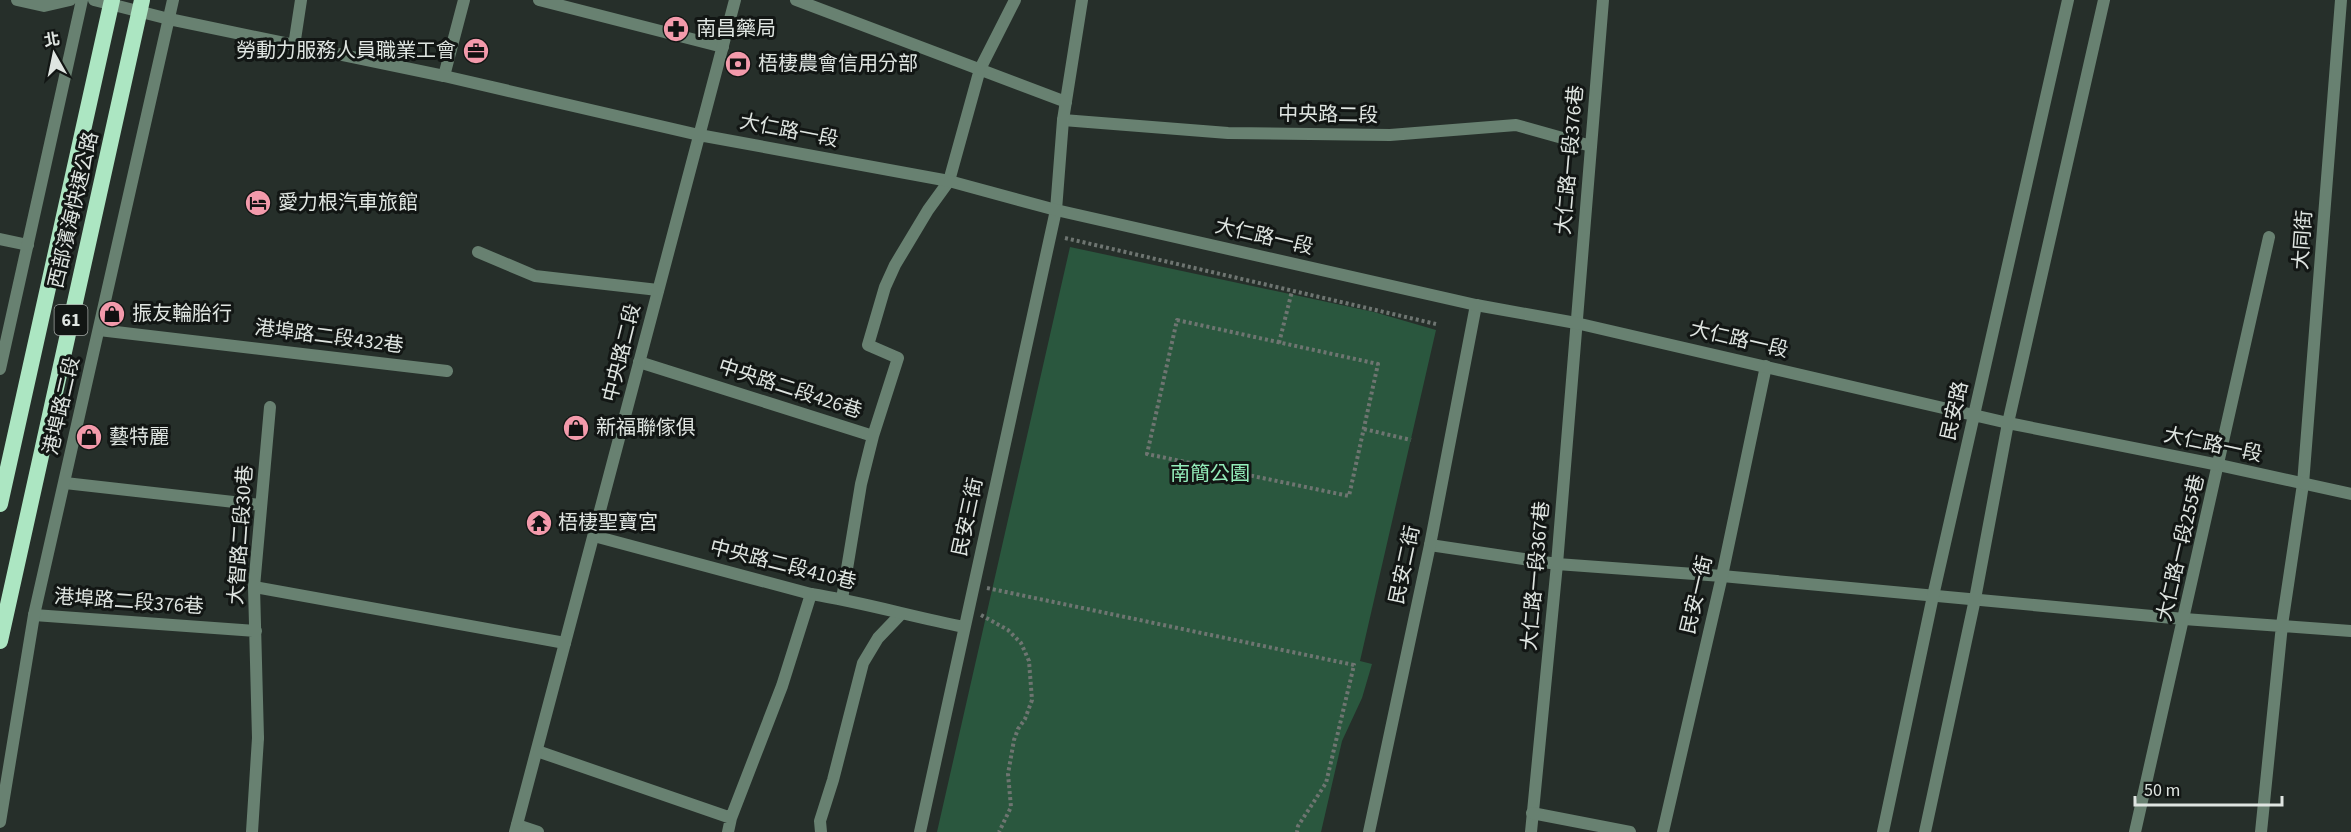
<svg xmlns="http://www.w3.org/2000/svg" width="2351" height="832" viewBox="0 0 2351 832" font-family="'Source Sans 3','Noto Sans TC',sans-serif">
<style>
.green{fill:#2a573e}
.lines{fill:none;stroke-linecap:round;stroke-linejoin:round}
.path{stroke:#6e7571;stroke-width:4;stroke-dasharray:3 3;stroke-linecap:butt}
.service{stroke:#688171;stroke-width:12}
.minor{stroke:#688171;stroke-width:12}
.tertiary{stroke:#688171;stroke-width:12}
.trunk-bridge{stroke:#ace6c2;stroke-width:16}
.labels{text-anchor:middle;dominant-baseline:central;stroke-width:6;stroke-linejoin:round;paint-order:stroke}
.shield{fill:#121614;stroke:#a2a7a4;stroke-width:1.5}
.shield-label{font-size:18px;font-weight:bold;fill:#dfe5e1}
.poi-label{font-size:20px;fill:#dfe5e1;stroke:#121614;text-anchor:start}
.street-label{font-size:20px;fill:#dfe5e1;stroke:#121614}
.park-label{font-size:20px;fill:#94edba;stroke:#121614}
</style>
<rect width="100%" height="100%" fill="#262f2a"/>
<!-- green -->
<path class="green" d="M1070,247L1374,312L1436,330L1360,661L1372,664L1362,698L1342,741L1321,832H937Z"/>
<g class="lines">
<!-- path -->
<path class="path" d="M1065,238L1436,324
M1177,320L1378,364L1349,496L1147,454Z
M1279,343L1292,291
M1364,429L1411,440
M987,588L1354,665L1326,783L1298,826L1297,832
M981,615L1008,630L1021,643L1029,661L1032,700L1025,719L1018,729L1014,740L1008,774L1011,807L999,832"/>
<!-- service -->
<path class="service" d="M539,0L723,47
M796,0L1066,102
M294,46L301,0
M1063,120L1228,133L1390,135L1516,125L1591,146
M639,362L873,436L861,484L842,599
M873,436L898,358L868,345L885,287L895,265L928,210L949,181L980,69L1015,0
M1430,545L1557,564L1722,576L2184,619L2351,631
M254,587L565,643
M537,751L731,818
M517,825L538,832
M252,832L258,738
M728,832L731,818L782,686L811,594
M821,832L820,821L833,780L863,663L878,638L900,615
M1531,832L1557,564L1603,0
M2261,832L2282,625L2303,484L2341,0"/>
<!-- minor -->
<path class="minor" d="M444,76L464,0
M0,239L28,245
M478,252L535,276L658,290
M99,330L447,371
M65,483L261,505
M594,536L811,594C862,602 913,617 964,627
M34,615L256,631
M258,738L254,587L270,407
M1532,813L1630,832
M920,832L1056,210L1063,120L1082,0
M1369,832L1430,545L1476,305
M1663,832L1722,576L1766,366
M2135,832L2269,237"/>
<!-- tertiary -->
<path class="tertiary" d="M17,0L44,6L70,0
M94,0L169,19L444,76L699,135L949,181L1056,210L1476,305L1576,323L2008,423L2219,465L2351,494
M0,369L82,0
M0,822L34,615L173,0
M515,832L735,0
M1883,832L1933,596L2068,0
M1925,832L1975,599L2008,423L2104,0"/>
<!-- trunk-bridge -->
<path class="trunk-bridge" d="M0,504L112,0
M0,641L142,0"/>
</g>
<!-- icons -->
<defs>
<g id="pharmacy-disc" transform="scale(1.35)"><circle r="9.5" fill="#f39aab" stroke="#121614"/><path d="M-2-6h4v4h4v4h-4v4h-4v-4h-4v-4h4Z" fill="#111"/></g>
<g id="office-disc" transform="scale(1.35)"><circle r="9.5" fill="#f39aab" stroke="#121614"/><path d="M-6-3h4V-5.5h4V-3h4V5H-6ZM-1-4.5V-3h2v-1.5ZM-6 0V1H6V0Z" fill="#111"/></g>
<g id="bank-disc" transform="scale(1.35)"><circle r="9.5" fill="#f39aab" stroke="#121614"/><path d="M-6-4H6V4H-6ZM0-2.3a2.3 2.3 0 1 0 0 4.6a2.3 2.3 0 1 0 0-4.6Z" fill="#111"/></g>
<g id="hotel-disc" transform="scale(1.35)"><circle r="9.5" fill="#f39aab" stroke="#121614"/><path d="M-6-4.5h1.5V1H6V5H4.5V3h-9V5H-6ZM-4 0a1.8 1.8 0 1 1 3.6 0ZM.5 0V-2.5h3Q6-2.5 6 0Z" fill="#111"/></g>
<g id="shop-disc" transform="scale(1.35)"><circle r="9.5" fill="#f39aab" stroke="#121614"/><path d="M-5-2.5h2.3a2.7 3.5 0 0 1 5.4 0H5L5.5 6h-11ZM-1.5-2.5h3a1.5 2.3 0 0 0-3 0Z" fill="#111"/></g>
<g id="temple-disc" transform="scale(1.35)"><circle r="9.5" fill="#f39aab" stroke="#121614"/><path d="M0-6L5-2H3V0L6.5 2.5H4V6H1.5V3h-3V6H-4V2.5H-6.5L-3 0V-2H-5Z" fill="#111"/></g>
</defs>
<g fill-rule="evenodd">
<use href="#pharmacy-disc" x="676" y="29"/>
<use href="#office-disc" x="476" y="51"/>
<use href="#bank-disc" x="738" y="64"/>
<use href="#hotel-disc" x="258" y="203"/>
<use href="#shop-disc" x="112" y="314"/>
<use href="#shop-disc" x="576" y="428"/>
<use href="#shop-disc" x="89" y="437"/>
<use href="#temple-disc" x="539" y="523"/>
</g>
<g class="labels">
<!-- shield labels -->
<rect class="shield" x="54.5" y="305" width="33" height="30" rx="4.5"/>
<g class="shield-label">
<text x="71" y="320">61</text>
</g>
<!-- poi labels -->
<g class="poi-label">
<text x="696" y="29">南昌藥局</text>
<text x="456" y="51" text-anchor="end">勞動力服務人員職業工會</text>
<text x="758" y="64">梧棲農會信用分部</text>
<text x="278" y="203">愛力根汽車旅館</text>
<text x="132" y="314">振友輪胎行</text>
<text x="596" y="428">新福聯傢俱</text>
<text x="109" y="437">藝特麗</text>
<text x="558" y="523">梧棲聖寶宮</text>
</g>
<!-- street labels -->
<g class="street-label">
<text transform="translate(1328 115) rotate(1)">中央路二段</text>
<text transform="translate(789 131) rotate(11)">大仁路一段</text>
<text transform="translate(1570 160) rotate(-85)">大仁路一段376巷</text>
<text transform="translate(74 210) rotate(-77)">西部濱海快速公路</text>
<text transform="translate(1264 237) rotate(13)">大仁路一段</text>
<text transform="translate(2303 240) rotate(-86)">大同街</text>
<text transform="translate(329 337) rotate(7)">港埠路二段432巷</text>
<text transform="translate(1739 340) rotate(13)">大仁路一段</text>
<text transform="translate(622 353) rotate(-76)">中央路二段</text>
<text transform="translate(790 389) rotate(18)">中央路二段426巷</text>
<text transform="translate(62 406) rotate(-77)">港埠路二段</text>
<text transform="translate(1955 411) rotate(-77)">民安路</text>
<text transform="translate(2213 445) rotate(12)">大仁路一段</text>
<text transform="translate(968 517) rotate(-78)">民安三街</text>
<text transform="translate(241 535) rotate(-86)">大智路二段30巷</text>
<text transform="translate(2181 548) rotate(-77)">大仁路一段255巷</text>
<text transform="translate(783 565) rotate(14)">中央路二段410巷</text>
<text transform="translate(1405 565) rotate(-78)">民安二街</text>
<text transform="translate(1536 576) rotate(-85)">大仁路一段367巷</text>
<text transform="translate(1697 595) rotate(-77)">民安一街</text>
<text transform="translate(129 602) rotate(4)">港埠路二段376巷</text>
</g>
<!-- park labels -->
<g class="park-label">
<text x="1210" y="474">南簡公園</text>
</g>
</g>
<!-- north arrow -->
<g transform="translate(54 54) rotate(351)" stroke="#121614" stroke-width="4.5" paint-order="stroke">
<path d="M0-4.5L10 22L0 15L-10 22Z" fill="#dfe5e1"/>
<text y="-9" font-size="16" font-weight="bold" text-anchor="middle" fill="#dfe5e1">北</text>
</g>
<!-- scale -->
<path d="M2135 796v9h147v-9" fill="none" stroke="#dfe5e1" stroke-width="3"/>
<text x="2144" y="796" font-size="18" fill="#dfe5e1" stroke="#121614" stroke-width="4.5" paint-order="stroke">50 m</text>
</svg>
